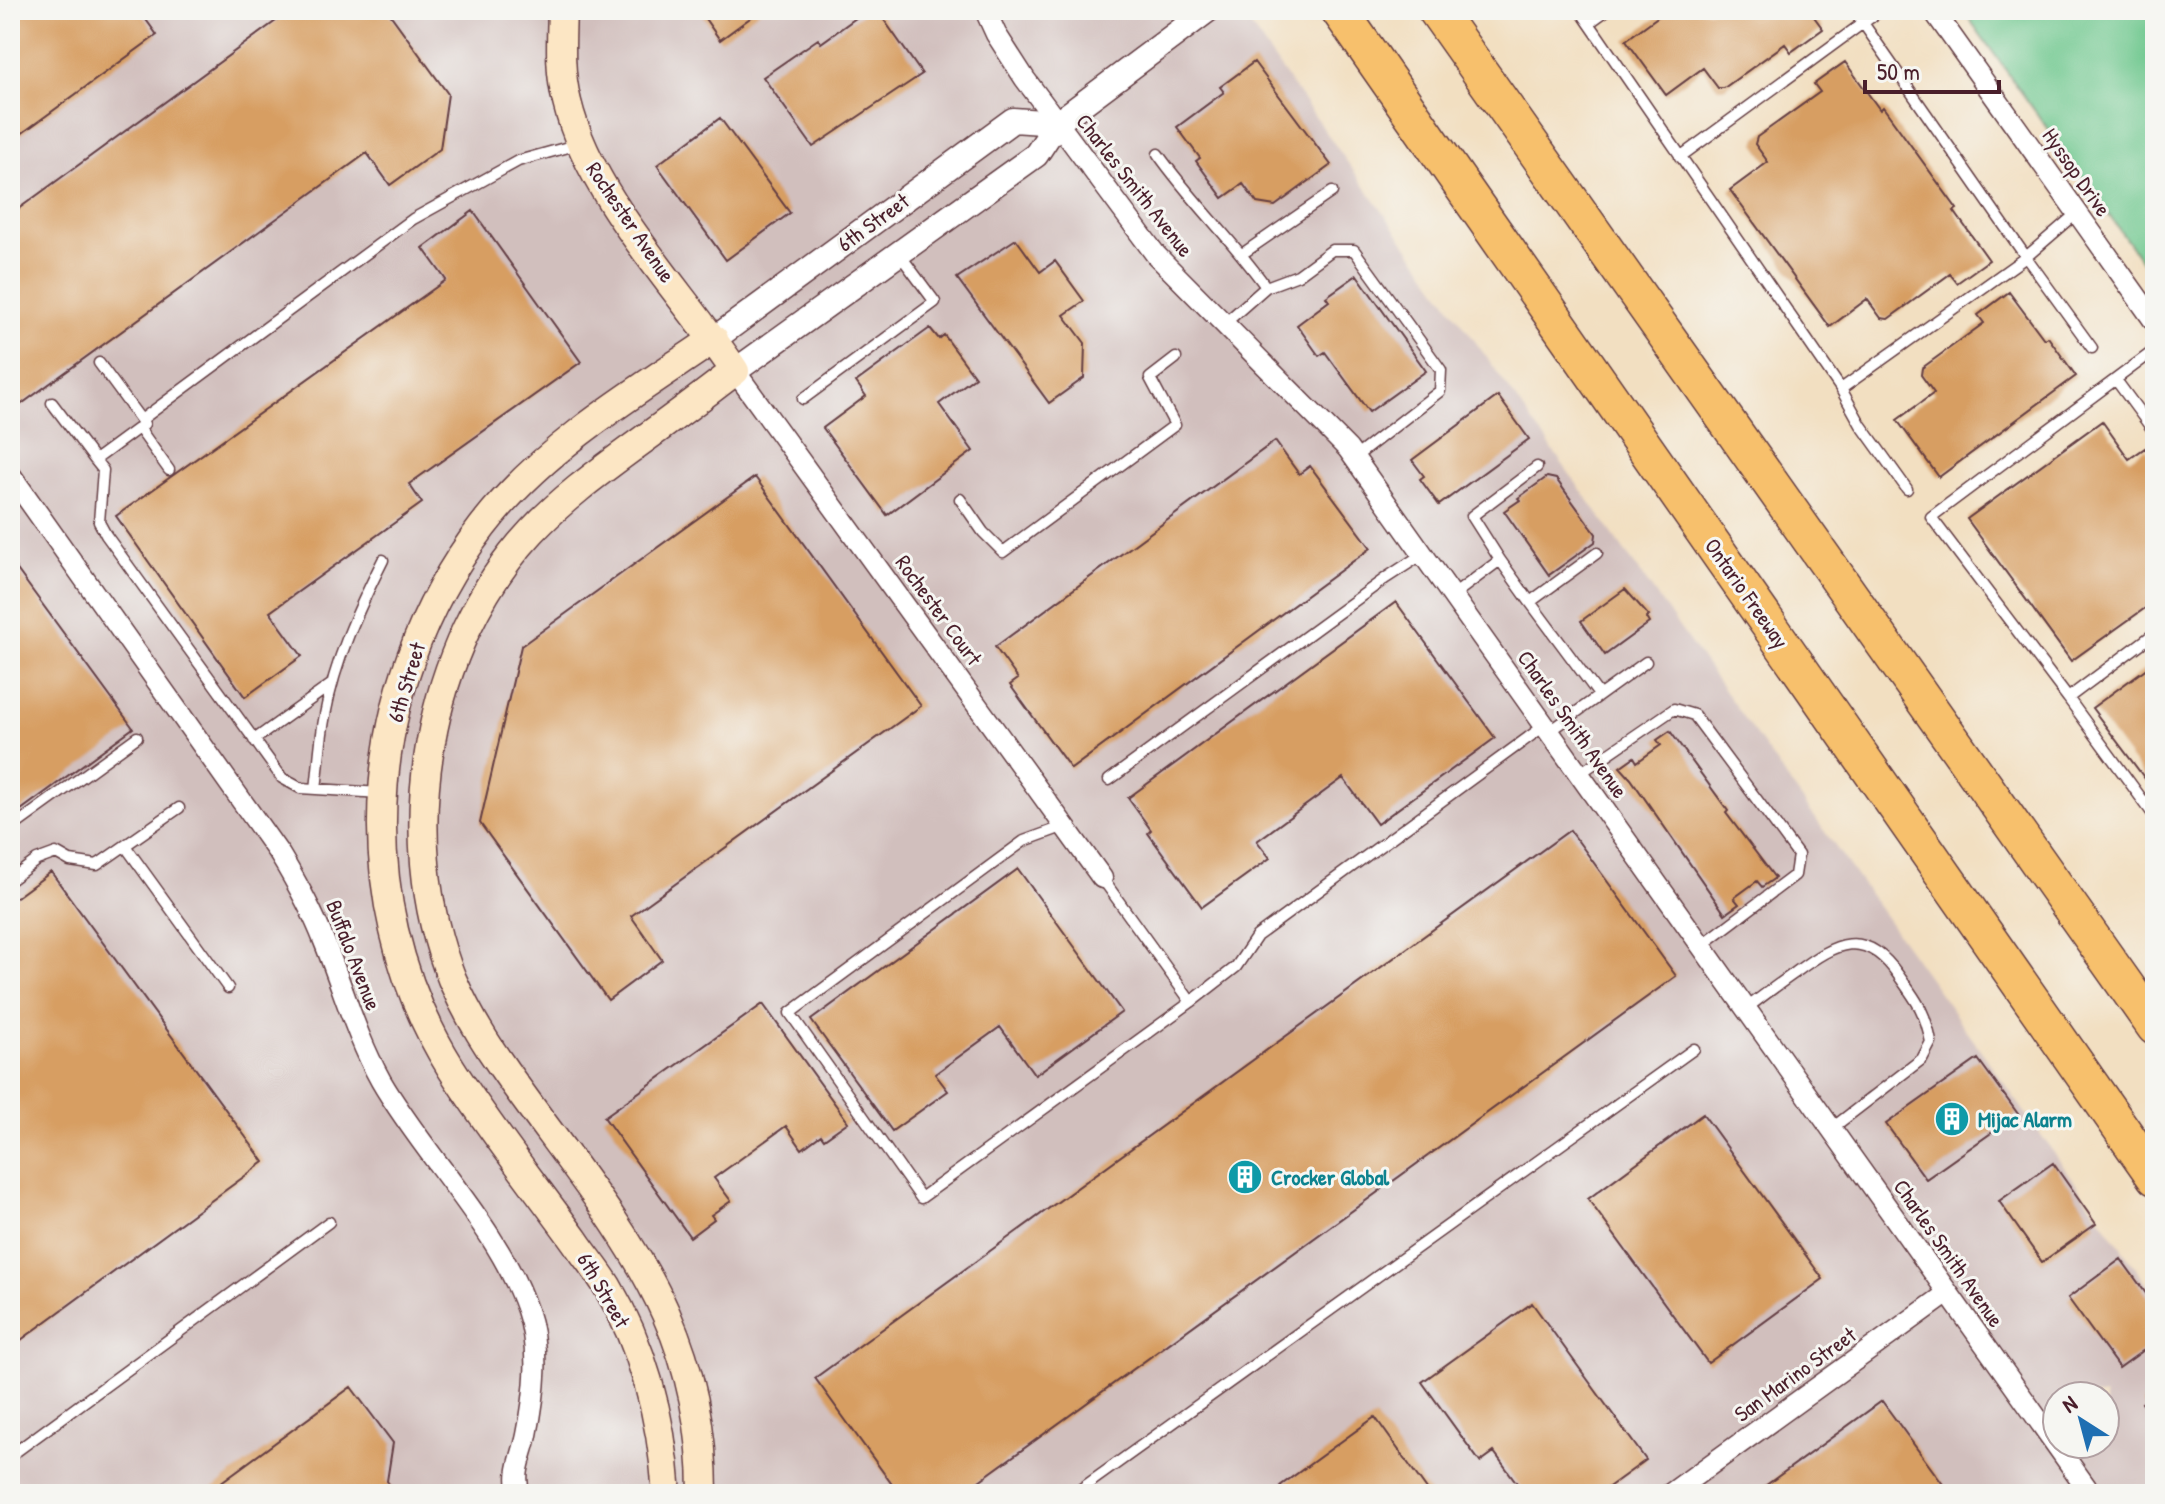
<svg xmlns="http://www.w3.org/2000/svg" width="2165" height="1504" viewBox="0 0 2165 1504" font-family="'Patrick Hand',sans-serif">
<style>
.industrial{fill:#d1bfbd;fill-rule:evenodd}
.green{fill:#6fc88f;stroke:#5c745d;stroke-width:2}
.building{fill:#d79e62}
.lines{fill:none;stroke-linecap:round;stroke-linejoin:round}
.service-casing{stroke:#633c42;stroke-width:13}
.minor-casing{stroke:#633c42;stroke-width:23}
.tertiary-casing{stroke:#633c42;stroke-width:27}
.secondary-casing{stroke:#633c42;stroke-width:31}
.motorway-casing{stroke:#633c42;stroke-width:39}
.service{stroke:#fff;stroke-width:10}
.minor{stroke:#fff;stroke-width:20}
.tertiary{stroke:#fff;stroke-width:24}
.secondary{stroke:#fce6c4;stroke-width:28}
.motorway{stroke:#f7c06c;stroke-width:36}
.labels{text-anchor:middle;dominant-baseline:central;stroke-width:6;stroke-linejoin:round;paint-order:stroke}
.street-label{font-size:22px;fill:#4a1f2b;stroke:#f6f6f2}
.culture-label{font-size:22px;font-weight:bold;fill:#0d838f;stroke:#f6f6f2;text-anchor:start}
</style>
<rect width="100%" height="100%" fill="#f6f6f2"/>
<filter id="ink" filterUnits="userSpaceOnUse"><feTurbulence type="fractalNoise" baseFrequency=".0125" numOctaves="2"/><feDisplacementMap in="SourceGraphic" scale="16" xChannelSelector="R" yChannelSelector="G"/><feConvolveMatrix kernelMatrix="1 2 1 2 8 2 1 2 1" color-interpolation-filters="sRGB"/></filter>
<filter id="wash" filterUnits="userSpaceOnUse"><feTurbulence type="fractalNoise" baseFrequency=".006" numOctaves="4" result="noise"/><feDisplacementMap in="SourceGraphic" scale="32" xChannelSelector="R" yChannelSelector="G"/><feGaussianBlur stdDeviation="1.8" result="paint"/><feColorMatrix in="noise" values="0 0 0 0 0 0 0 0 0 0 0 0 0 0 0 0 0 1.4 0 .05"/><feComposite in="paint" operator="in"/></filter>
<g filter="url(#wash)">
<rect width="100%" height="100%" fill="#f2dfc1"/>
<!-- industrial -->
<path class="industrial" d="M10,10H1239L2155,1295V1494H10ZM2057,1396H2105V1444H2057Z"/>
<!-- green -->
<path class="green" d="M1963,10H2155V280Z"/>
<g id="blocks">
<!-- building -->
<path class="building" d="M10,10H139L157,35L10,142Z
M291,10H387L448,94L440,149L390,185L367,153L16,408L10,399V215Z
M699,10H761L720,40Z
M867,10H877L922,74L813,147L763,77L818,39L821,43Z
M1667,10H1809L1823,29L1791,52L1785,44L1724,88H1718L1703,68L1666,95L1626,40Z
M1254,62L1331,165L1275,206L1257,203L1243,184L1223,198L1196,161L1200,158L1177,127L1224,92L1220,87Z
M1845,62L1880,110L1883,107L1957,209L1954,211L1989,260L1957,283L1950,274L1888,319L1881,318L1867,299L1830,327L1730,190L1768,162L1755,144L1757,137L1820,92L1814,84Z
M720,118L790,213L726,260L657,165Z
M473,211L581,362L409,484L422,503L270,612L302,656L245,697L116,516L446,280L423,248Z
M1016,239L1040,272L1055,261L1084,301L1064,315L1085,343L1084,378L1049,403L957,278Z
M1357,275L1426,371L1369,412L1325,352L1319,356L1297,325L1329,301L1326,297Z
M2009,292L2044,339L2048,337L2076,376L1939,477L1897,420L1934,393L1921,375L1922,368L1984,323L1978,315Z
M930,328L939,339L944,335L975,377L939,404L973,451L887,515L823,428L866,396L856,382Z
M1498,396L1529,439L1439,505L1420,479L1424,476L1412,460Z
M2102,421L2129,459L2145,448L2155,462V601L2071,661L1967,519Z
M1275,441L1299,474L1310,466L1371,548L1071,769L1010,685L1018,679L995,647Z
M755,477L921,706L631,916L662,960L608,1000L480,823L521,646Z
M1547,477L1556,479L1596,534L1595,542L1549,575L1504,511L1520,500L1518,498Z
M10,560L133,728L10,818Z
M1625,589L1649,616L1646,618L1649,623L1605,655L1581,621Z
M1396,602L1495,738L1377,824L1343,778L1257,841L1270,858L1202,907L1148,833L1151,830L1128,798Z
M2155,662V792L2092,708Z
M1670,731L1728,811L1726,813L1775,878L1762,887L1757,881L1734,898L1739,904L1725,914L1631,779L1620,767L1634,757L1637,762L1661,745L1657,740Z
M1570,830L1676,976L961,1494H899L815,1378Z
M1018,869L1122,1012L1035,1075L1000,1027L935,1074L948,1091L892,1131L811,1020Z
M51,872L264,1162L10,1348V902Z
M763,1004L848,1122L824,1139L821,1135L802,1149L786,1126L714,1178L731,1201L711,1215L714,1219L690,1237L604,1117Z
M1978,1059L2018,1114L1926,1179L1886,1124Z
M1703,1114L1823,1279L1708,1363L1588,1199Z
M2053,1163L2096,1224L2042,1262L1999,1201Z
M2121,1259L2155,1306V1342L2119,1368L2068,1298Z
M1532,1303L1646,1460L1599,1494H1525L1494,1452L1480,1462L1422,1382Z
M351,1387L393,1443L387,1481L396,1494H205Z
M2155,1393V1421L2142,1403Z
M1882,1401L1950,1494H1754Z
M1375,1417L1430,1494H1286L1280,1486Z"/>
</g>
</g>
<g filter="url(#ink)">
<use href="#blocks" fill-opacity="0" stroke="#633c42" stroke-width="2"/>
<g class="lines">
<!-- service casing -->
<g class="service-casing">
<path id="service" d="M1580,10L1841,389L2026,257L1863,23L1881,10
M1589,23L1607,10
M1158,154C1191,201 1233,240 1266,287
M1680,157L1863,23L1854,10
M2077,213L2026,257L2092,348
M1242,254L1332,192
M1224,324L1266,287L1298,275L1332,250H1354L1441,370L1440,391L1354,458
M99,363L144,424L95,460L103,470L99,522L106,535L282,778L300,788L381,793
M2116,380L2155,433
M1841,389L1861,425L1907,489
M803,399L935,302L900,255
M52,403L95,460
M141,420L413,219L518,161L579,144
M139,428L169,470
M960,499L983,532L1003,552L1175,425L1150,378L1176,358
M1500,560L1472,516L1537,467
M1452,596L1500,560L1530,602L1597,553
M1530,602L1599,695
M2155,633L2068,698L2155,817
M2068,698L1931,517L2155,350
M1549,732L1646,662
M254,740L332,684
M1579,774L1674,709L1694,715L1798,855L1795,875L1701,946
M1109,780L1386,578L1423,554
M316,789C319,765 320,739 325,715C335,660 358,610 383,560
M1065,826L1024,841L790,1013L921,1198L1191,1002
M10,829L137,737
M126,847L228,988
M1102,878L1191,1002L1236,967L1257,936L1544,726
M10,880L37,860L56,853L70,861L97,865L179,808
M1746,1009C1762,996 1779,984 1796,972C1835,943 1865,926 1899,976C1917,1001 1925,1011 1931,1042L1922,1059L1831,1129
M10,1456L329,1222
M1074,1494L1694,1049"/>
</g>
<!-- minor casing -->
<g class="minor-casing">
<path id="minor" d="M985,10L996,34L1025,79L1156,255L1348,449L2091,1494
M1933,10L2155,322
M735,371L1102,878
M10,474L280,855C297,883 312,910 324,941C343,988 356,1036 381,1081C425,1157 499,1228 527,1310C541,1350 535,1395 527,1435C523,1456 512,1473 520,1494
M1670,1494L1948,1293"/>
</g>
<!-- tertiary casing -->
<g class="tertiary-casing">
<path id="tertiary" d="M714,339L1013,120L1057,123
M735,371L1036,155L1057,123L1208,10"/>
</g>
<!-- secondary casing -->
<g class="secondary-casing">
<path id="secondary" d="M562,10C561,41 559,72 567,102C590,198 680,289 735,371C700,398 665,424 629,450C595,475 561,500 532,531C426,644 394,836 452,979C465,1009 482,1038 501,1065C555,1144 627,1226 666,1314C691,1370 703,1433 703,1494
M667,1494C662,1420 645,1350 607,1286C597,1270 585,1256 575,1241C534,1184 489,1128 451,1068C343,896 365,667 494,512C554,441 638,391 714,339"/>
</g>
<!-- motorway casing -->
<g class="motorway-casing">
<path id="motorway" d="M1339,10L2155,1177
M1436,10L2155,1027"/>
</g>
<!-- service -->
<use href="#service" class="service"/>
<!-- minor -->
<use href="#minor" class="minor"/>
<!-- tertiary -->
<use href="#tertiary" class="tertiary"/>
<!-- secondary -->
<use href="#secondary" class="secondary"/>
<!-- motorway -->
<use href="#motorway" class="motorway"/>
</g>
</g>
<!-- icons -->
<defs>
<g id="building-disc" transform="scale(1.8)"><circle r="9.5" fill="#0f9aa8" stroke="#f6f6f2"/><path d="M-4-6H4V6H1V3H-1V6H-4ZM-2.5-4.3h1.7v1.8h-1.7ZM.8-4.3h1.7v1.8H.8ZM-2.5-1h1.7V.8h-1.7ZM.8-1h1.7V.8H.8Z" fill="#fff"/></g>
</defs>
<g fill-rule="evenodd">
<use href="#building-disc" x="1952" y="1119"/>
<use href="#building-disc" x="1245" y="1177"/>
</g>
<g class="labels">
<!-- street labels -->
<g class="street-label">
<text transform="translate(2077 172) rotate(55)">Hyssop Drive</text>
<text transform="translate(1135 185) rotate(52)">Charles Smith Avenue</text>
<text transform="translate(631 222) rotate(56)">Rochester Avenue</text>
<text transform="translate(873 222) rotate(-36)">6th Street</text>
<text transform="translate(1747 593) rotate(55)">Ontario Freeway</text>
<text transform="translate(939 610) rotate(54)">Rochester Court</text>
<text transform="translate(406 682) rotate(-73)">6th Street</text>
<text transform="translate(1573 724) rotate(55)">Charles Smith Avenue</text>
<text transform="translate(354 955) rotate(69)">Buffalo Avenue</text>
<text transform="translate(1949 1253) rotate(55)">Charles Smith Avenue</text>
<text transform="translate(604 1290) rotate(60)">6th Street</text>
<text transform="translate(1795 1374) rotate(-36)">San Marino Street</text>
</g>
<!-- culture labels -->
<g class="culture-label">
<text x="1978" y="1119">Mijac Alarm</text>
<text x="1271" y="1177">Crocker Global</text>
</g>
</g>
<!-- margin -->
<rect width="2165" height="1504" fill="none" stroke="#f6f6f2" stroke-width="40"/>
<!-- north arrow -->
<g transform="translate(2081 1420) rotate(324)"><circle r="38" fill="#f6f6f2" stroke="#b1a0a2" stroke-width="2"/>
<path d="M0-6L14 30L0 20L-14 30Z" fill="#1f6fb2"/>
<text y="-12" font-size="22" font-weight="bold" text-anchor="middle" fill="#4a1f2b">N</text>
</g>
<!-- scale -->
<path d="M1865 80v12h134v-12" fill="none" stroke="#4a1f2b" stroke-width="4"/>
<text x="1877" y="80" font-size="24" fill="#4a1f2b" stroke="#f6f6f2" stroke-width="6" paint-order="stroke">50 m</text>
</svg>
